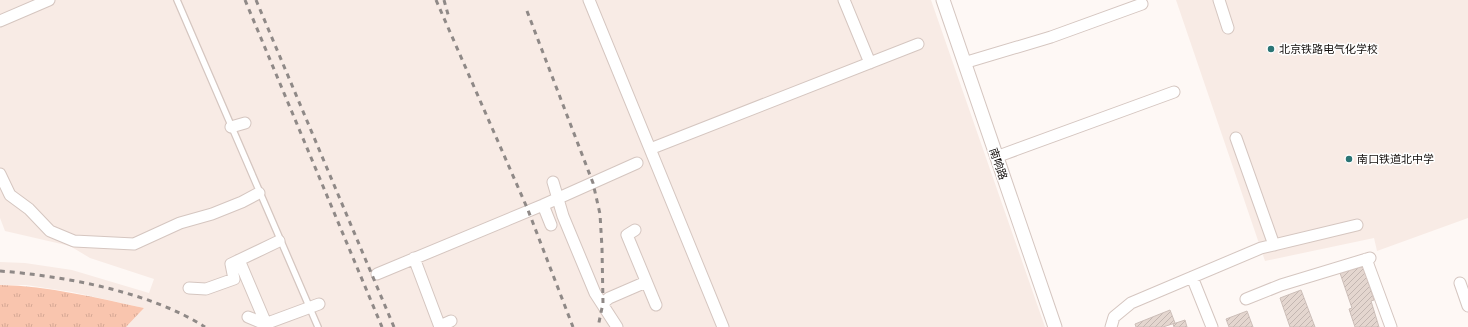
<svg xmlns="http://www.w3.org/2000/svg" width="1468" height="327" viewBox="0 0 1468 327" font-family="'Varela Round','Noto Sans SC',sans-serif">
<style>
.built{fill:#f8ebe5}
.park{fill:url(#park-tufts)}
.building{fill:url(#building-hatch);stroke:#ccbeb8}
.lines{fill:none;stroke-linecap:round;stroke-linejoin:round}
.service-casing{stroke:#d5c6c0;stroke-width:8}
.minor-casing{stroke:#d5c6c0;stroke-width:13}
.tertiary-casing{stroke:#d5c6c0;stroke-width:15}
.service{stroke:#fff;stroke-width:5.5}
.minor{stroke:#fff;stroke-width:11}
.tertiary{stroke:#fff;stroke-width:13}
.rail{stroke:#8f8987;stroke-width:3;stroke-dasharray:5 5;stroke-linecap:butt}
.poi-dot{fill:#2b7575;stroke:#fff;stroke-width:1.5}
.labels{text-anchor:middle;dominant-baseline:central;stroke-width:3;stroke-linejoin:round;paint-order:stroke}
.poi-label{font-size:11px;fill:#140f0d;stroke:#fff;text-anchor:start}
.street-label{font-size:11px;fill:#140f0d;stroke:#fff}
</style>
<defs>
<pattern id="park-tufts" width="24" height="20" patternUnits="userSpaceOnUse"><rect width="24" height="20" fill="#f9c5ae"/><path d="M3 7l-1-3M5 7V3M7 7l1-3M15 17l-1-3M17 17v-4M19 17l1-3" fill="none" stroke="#d5a894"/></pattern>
<pattern id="building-hatch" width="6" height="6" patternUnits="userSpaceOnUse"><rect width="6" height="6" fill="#e4d6cf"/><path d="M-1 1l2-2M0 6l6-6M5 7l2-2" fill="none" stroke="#c3b6b1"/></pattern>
</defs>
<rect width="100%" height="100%" fill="#fef8f5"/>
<!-- built -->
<path class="built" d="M0,0H931L1045,327H126L144,308L72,292L26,285H0V262L25,263L72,270L149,293L154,279L90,258L70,246L5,231L0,218Z
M1176,0H1468V218L1377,251L1374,238L1265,261Z"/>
<!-- park -->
<path class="park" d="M0,285C49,286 97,298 144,308L126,327H0Z"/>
<!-- building -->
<path class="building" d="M1363,266L1374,300L1371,301L1379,327H1355L1349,309L1352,308L1340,273Z
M1301,290L1315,327H1290L1280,298Z
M1170,310L1175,323L1163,327H1136L1135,324Z
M1247,311L1253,327H1229L1226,319Z
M1185,320L1187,327H1174L1173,324Z"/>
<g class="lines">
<!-- service casing -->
<g class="service-casing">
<path id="service" d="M177,0L318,327"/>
</g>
<!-- minor casing -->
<g class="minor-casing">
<path id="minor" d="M589,0L723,327
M844,0L870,63
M1219,0L1228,28
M0,21L49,0
M967,62L1051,37L1142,4
M231,127L245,123
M1236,138L1274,245
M650,149L918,44
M996,157L1174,92
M0,174L10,195L29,209L50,231L74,241L134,244L180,223L212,214L242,202L259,193
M553,182L563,216L595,293L617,327
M543,205L551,225
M635,230L627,235L656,305
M414,258L440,327
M1366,259L1391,327
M239,260L267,326
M377,274L543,205L637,163
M1192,277L1212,327
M1460,283L1468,306
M189,288L206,289L234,279L231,264L279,241
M1246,299L1281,285L1370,258
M603,303L609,298L646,282
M248,317L265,324L319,304
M440,326L451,321
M1111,327L1114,317L1131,303L1261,248L1357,225"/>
</g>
<!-- tertiary casing -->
<g class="tertiary-casing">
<path id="tertiary" d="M943,0L1055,327"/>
</g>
<!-- service -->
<use href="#service" class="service"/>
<!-- minor -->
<use href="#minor" class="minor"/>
<!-- tertiary -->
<use href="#tertiary" class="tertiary"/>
<!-- rail -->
<path class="rail" d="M245,0L382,327
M256,0L394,327
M436,0L528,210L573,327
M444,0L449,18
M527,11L593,183L600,214L602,248L603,303L598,327
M0,271C64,276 151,292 205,327"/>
</g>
<!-- markers -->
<g class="poi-dot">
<circle cx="1271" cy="49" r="4"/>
<circle cx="1349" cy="159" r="4"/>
</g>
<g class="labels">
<!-- poi labels -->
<g class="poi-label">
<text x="1279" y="49">北京铁路电气化学校</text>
<text x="1357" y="159">南口铁道北中学</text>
</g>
<!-- street labels -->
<g class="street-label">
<text transform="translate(998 164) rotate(71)">南响路</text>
</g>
</g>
</svg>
